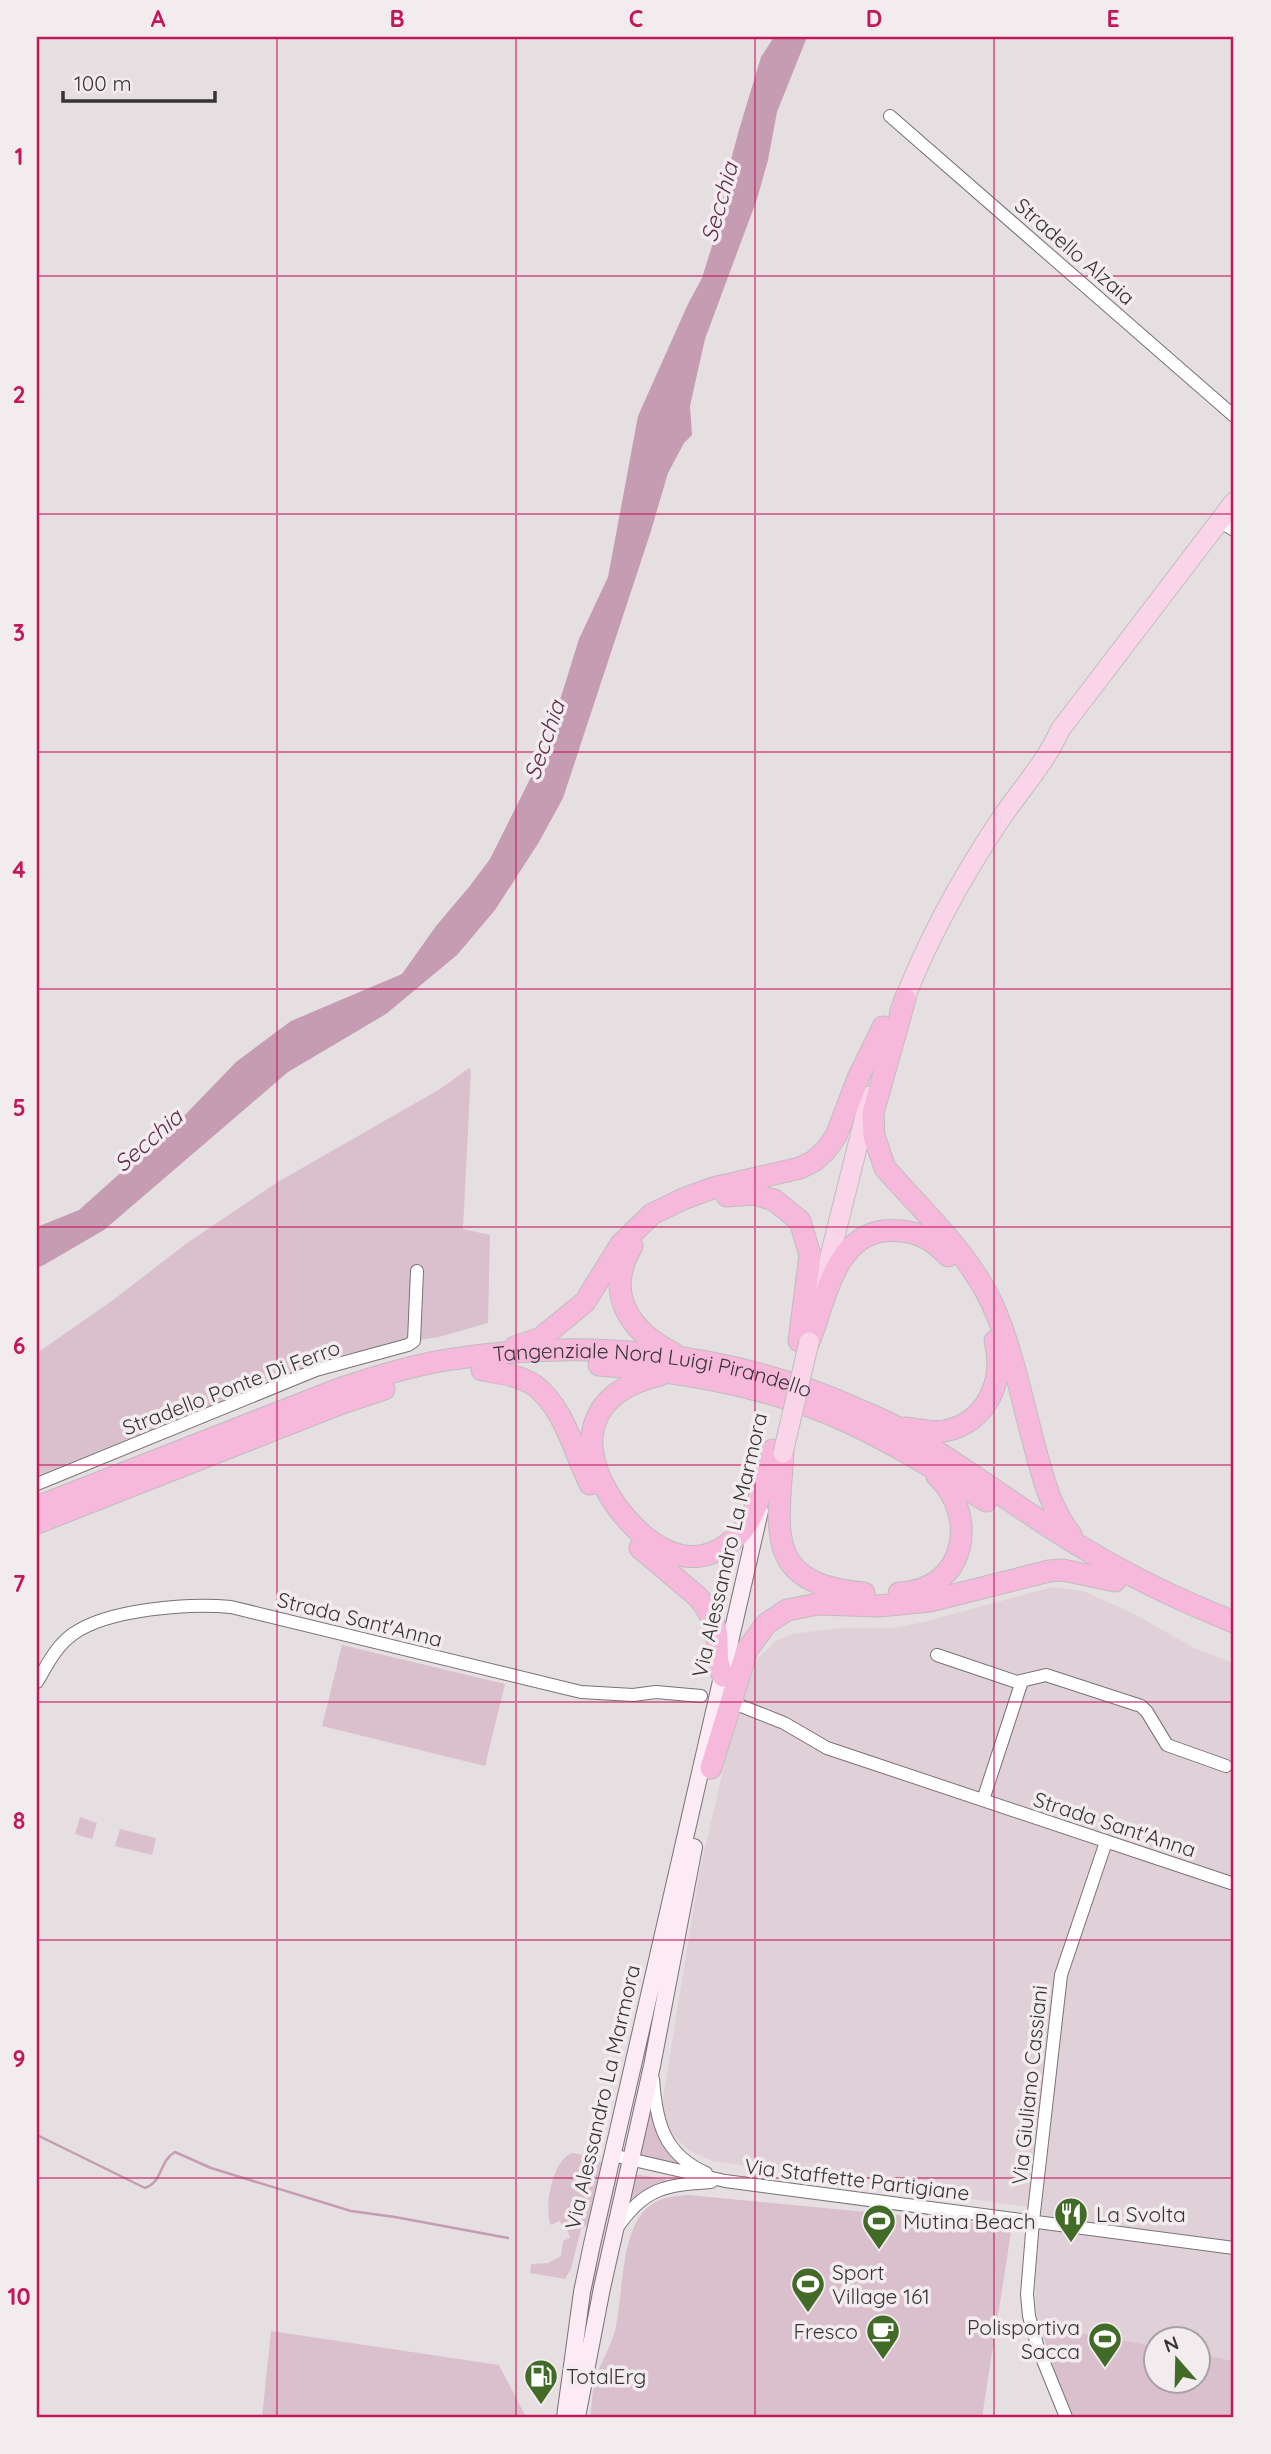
<svg xmlns="http://www.w3.org/2000/svg" width="1271" height="2454" viewBox="0 0 1271 2454" font-family="Quicksand,sans-serif">
<style>
.built{fill:#e0d1d9}
.green{fill:#dac0cd}
.water{fill:#c59cb2}
.lines{fill:none;stroke-linecap:round;stroke-linejoin:round}
.stream{stroke:#c59cb2;stroke-width:2.5}
.street-casing{stroke:#787275;stroke-width:14}
.secondary-casing{stroke:#787275;stroke-width:18}
.primary-casing{stroke:#bfbebe;stroke-width:21}
.highway-casing{stroke:#bfbebe;stroke-width:23}
.street{stroke:#fff;stroke-width:12}
.secondary{stroke:#fceaf4;stroke-width:16}
.primary{stroke:#fad5e9;stroke-width:19}
.highway{stroke:#f6b9db;stroke-width:21}
.primary-bridge-casing{stroke:#bfbebe;stroke-width:21;stroke-linecap:butt}
.primary-bridge{stroke:#fad5e9;stroke-width:19}
.grid{fill:none;stroke:#c2185b;stroke-width:2;stroke-opacity:0.55}
.labels{text-anchor:middle;dominant-baseline:central;stroke-width:7;stroke-linejoin:round;paint-order:stroke}
.street-label{font-size:21px;fill:#373435;stroke:#f3ecef}
.poi-label{font-size:21px;fill:#373435;stroke:#f3ecef;text-anchor:start}
.water-label{font-size:23px;font-style:italic;fill:#632f4e;stroke:#f3ecef}
.neatline{fill:none;stroke:#c2185b;stroke-width:2.5}
.grid-label{font-size:23px;text-anchor:middle;font-weight:bold;fill:#c2185b}
</style>
<rect width="100%" height="100%" fill="#e6dfe2"/>
<!-- built -->
<path class="built" d="M1052,1587L1083,1591L1134,1614L1196,1649L1234,1663V2361L1198,2354V2338H1156L1155,2346L1040,2326L1036,2309L1035,2276L1041,2209L713,2161L688,2150L669,2131L662,2104L700,1869L734,1724L748,1678L758,1658L776,1641L792,1634L840,1628H893L924,1622Z"/>
<!-- green -->
<path class="green" d="M469,1068L471,1071L463,1229L490,1235L488,1323L439,1337L399,1343L345,1354L309,1366L37,1476V1353L113,1300L187,1243L276,1183L440,1089Z
M342,1645L505,1684L485,1766L322,1726Z
M80,1817L97,1823L92,1839L75,1834Z
M120,1829L156,1838L152,1855L115,1846Z
M650,2109L660,2137L678,2163L639,2156Z
M573,2153L595,2157L602,2163L603,2171L591,2223L581,2229L571,2269L565,2279L530,2273L531,2264L548,2263L561,2256L563,2241L570,2238L567,2229L559,2221L551,2225C543,2208 553,2157 573,2153Z
M634,2174L665,2179L666,2181L647,2190L627,2208Z
M615,2177L617,2178L598,2262L595,2297L581,2364C577,2302 601,2237 615,2177Z
M688,2195L1012,2226L982,2417H590C592,2405 592,2392 595,2380C600,2363 611,2347 615,2330C624,2295 619,2226 652,2204C663,2197 675,2196 688,2195Z
M1040,2326L1155,2346L1156,2380H1198V2354L1234,2361V2417H1074L1057,2378Z
M271,2331L499,2365L526,2417H262Z"/>
<!-- water -->
<path class="water" d="M774,37H807L777,112L768,160L757,199L705,339L690,406L692,435L684,443L668,473L650,534L563,798L539,842L495,910L457,955L386,1014L288,1072L104,1230L42,1266L37,1267V1227L79,1210L184,1116L236,1062L291,1021L402,974L436,926L469,887L490,859L544,751L579,639L608,577L638,416L688,304L702,278L719,223L726,178L739,130L761,57Z"/>
<g class="lines">
<!-- stream -->
<path class="stream" d="M37,2135L145,2188C163,2182 159,2161 175,2152L211,2168L351,2211L395,2217L508,2238"/>
<!-- street casing -->
<g class="street-casing">
<path id="street" d="M890,116L1234,416
M1220,522L1234,530
M37,1484L316,1370L408,1345L414,1341L417,1271
M937,1655L1017,1682L1046,1675L1141,1706L1147,1712L1167,1745L1226,1766
M37,1682C47,1665 56,1646 73,1634C108,1609 189,1603 231,1607L581,1692L633,1695L656,1692L701,1696
M741,1706L784,1723L827,1748L1234,1884
M983,1800L1022,1681
M653,2079C656,2121 663,2154 706,2173
M612,2155L725,2181L1234,2248
M617,2228C644,2188 665,2185 711,2182
M1066,2417L1038,2348L1029,2316L1027,2294L1033,2221L1061,1975L1106,1842"/>
</g>
<!-- secondary casing -->
<g class="secondary-casing">
<path id="secondary" d="M565,2417L582,2292L592,2244L760,1511
M577,2417L602,2288L652,2066L694,1847"/>
</g>
<!-- primary casing -->
<g class="primary-casing">
<path id="primary" d="M900,1011C925,944 960,880 1000,820C1020,790 1045,764 1060,730L1234,502
M823,1284L870,1096"/>
</g>
<!-- highway casing -->
<g class="highway-casing">
<g id="highway">
<path d="M905,999L873,1113L874,1136L885,1168C925,1214 974,1257 997,1315C1014,1357 1023,1404 1035,1448C1044,1481 1050,1507 1071,1535"/>
<path d="M727,1196L754,1194L774,1200L800,1221L810,1255L799,1341"/>
<path d="M632,1246C604,1293 629,1331 673,1353"/>
<path d="M809,1342C827,1297 836,1223 901,1231C921,1233 934,1241 948,1256"/>
<path d="M515,1347L541,1338L585,1302L621,1244L652,1214L683,1199L713,1188L800,1168L814,1161L825,1151L836,1136L858,1078L883,1027"/>
<path d="M599,1365C686,1372 773,1387 852,1424C899,1446 943,1474 986,1501"/>
<path d="M482,1370C499,1373 519,1375 534,1385C564,1407 574,1452 590,1484"/>
<path d="M660,1375C587,1392 574,1444 615,1504C643,1543 690,1580 735,1538C758,1518 764,1479 773,1450"/>
<path d="M905,1428C917,1429 931,1433 944,1431C987,1423 1005,1381 995,1341"/>
<path d="M783,1453C778,1532 763,1584 864,1593"/>
<path id="s1" d="M37,1507L339,1389C374,1377 410,1366 446,1360C584,1338 730,1351 857,1409C871,1415 886,1421 900,1429C961,1464 1017,1508 1078,1545C1127,1575 1181,1601 1234,1622"/>
<path d="M37,1523L342,1403L384,1389"/>
<path d="M640,1548L698,1597C708,1609 716,1622 717,1638C718,1654 715,1660 723,1676"/>
<path d="M899,1593C965,1591 980,1517 937,1476"/>
<path d="M711,1768L747,1650L766,1624L787,1610L818,1604L879,1606L930,1601L1049,1571L1063,1570L1115,1581"/>
</g>
</g>
<!-- street -->
<use href="#street" class="street"/>
<!-- secondary -->
<use href="#secondary" class="secondary"/>
<!-- primary -->
<use href="#primary" class="primary"/>
<!-- highway -->
<use href="#highway" class="highway"/>
<!-- primary-bridge casing -->
<g class="primary-bridge-casing">
<path id="primary-bridge" d="M783,1453L809,1342"/>
</g>
<!-- primary-bridge -->
<use href="#primary-bridge" class="primary-bridge"/>
</g>
<!-- grid -->
<path class="grid" d="M277,37V2417M516,37V2417M755,37V2417M994,37V2417M37,276H1234M37,514H1234M37,752H1234M37,989H1234M37,1227H1234M37,1465H1234M37,1702H1234M37,1940H1234M37,2178H1234"/>
<!-- icons -->
<defs>
<g id="restaurant-pin" transform="scale(1.75)"><path d="M0 17L-7.5 6A9.5 9.5 0 1 1 7.5 6Z" fill="#426b28" stroke="#f3ecef"/><path d="M-5-6h1v4h1v-4h1v4h1v-4h1v5L-1.5 .5V6h-2V.5L-5-1ZM5-6V6H3V1.5H1.5Q1.5-4 5-6Z" fill="#fff"/></g>
<g id="stadium-pin" transform="scale(1.75)"><path d="M0 17L-7.5 6A9.5 9.5 0 1 1 7.5 6Z" fill="#426b28" stroke="#f3ecef"/><path d="M0-5a6.5 5 0 1 0 0 10a6.5 5 0 1 0 0-10ZM-3.5-1.8h7v3.6h-7Z" fill="#fff"/></g>
<g id="cafe-pin" transform="scale(1.75)"><path d="M0 17L-7.5 6A9.5 9.5 0 1 1 7.5 6Z" fill="#426b28" stroke="#f3ecef"/><path d="M-5.5-4.5H6V0H3Q3 3.5 0 3.5H-2.5Q-5.5 3.5-5.5 0ZM3-3.2v2h1.7v-2ZM-6 4.5H4V6H-6Z" fill="#fff"/></g>
<g id="fuel-pin" transform="scale(1.75)"><path d="M0 17L-7.5 6A9.5 9.5 0 1 1 7.5 6Z" fill="#426b28" stroke="#f3ecef"/><path d="M-5.5-6h7V0h2V4h1.3V-2.5L3-4.5l.8-.8L6-3V5H2.5V1h-1V6h-7ZM-4.2-4.7v3.2H.2V-4.7Z" fill="#fff"/></g>
</defs>
<g fill-rule="evenodd">
<use href="#restaurant-pin" x="1071" y="2214"/>
<use href="#stadium-pin" x="879" y="2221"/>
<use href="#stadium-pin" x="808" y="2284"/>
<use href="#cafe-pin" x="883" y="2331"/>
<use href="#stadium-pin" x="1105" y="2339"/>
<use href="#fuel-pin" x="541" y="2376"/>
</g>
<g class="labels">
<!-- street labels -->
<g class="street-label">
<text transform="translate(1075 251) rotate(41)">Stradello Alzaia</text>
<text stroke="none"><textPath href="#s1" startOffset="644">Tangenziale Nord Luigi Pirandello</textPath></text>
<text transform="translate(231 1387) rotate(-21)">Stradello Ponte Di Ferro</text>
<text transform="translate(729 1545) rotate(-77)">Via Alessandro La Marmora</text>
<text transform="translate(360 1619) rotate(14)">Strada Sant'Anna</text>
<text transform="translate(1115 1824) rotate(18)">Strada Sant'Anna</text>
<text transform="translate(1029 2085) rotate(-84)">Via Giuliano Cassiani</text>
<text transform="translate(602 2097) rotate(-77)">Via Alessandro La Marmora</text>
<text transform="translate(857 2179) rotate(7)">Via Staffette Partigiane</text>
</g>
<!-- poi labels -->
<g class="poi-label">
<text x="1096" y="2214">La Svolta</text>
<text x="903" y="2221">Mutina Beach</text>
<text x="832" y="2272">Sport<tspan x="832" dy="24">Village 161</tspan></text>
<text x="1080" y="2327" text-anchor="end">Polisportiva<tspan x="1080" dy="24">Sacca</tspan></text>
<text x="858" y="2331" text-anchor="end">Fresco</text>
<text x="566" y="2376">TotalErg</text>
</g>
<!-- water labels -->
<g class="water-label">
<text transform="translate(719 202) rotate(-74)">Secchia</text>
<text transform="translate(544 740) rotate(-71)">Secchia</text>
<text transform="translate(148 1140) rotate(-41)">Secchia</text>
</g>
</g>
<!-- border -->
<rect width="1271" height="2454" fill="none" stroke="#f3ecef" stroke-width="77"/>
<!-- north arrow -->
<g transform="translate(1177 2360) rotate(340)"><circle r="33" fill="#f3ecef" stroke="#a8a2a5" stroke-width="2"/>
<path d="M0-5L12 26L0 18L-12 26Z" fill="#426b28"/>
<text y="-10" font-size="19" font-weight="bold" text-anchor="middle" fill="#373435">N</text>
</g>
<!-- scale -->
<path d="M63 91v10h152v-10" fill="none" stroke="#373435" stroke-width="3.5"/>
<text x="74" y="91" font-size="21" fill="#373435" stroke="#f3ecef" stroke-width="5" paint-order="stroke">100 m</text>
<rect x="38" y="38" width="1194" height="2378" class="neatline"/>
<g class="grid-label">
<text x="158" y="27">A</text>
<text x="397" y="27">B</text>
<text x="636" y="27">C</text>
<text x="874" y="27">D</text>
<text x="1113" y="27">E</text>
<text x="19" y="165">1</text>
<text x="19" y="403">2</text>
<text x="19" y="641">3</text>
<text x="19" y="878">4</text>
<text x="19" y="1116">5</text>
<text x="19" y="1354">6</text>
<text x="19" y="1592">7</text>
<text x="19" y="1829">8</text>
<text x="19" y="2067">9</text>
<text x="19" y="2305">10</text>
</g>
</svg>
